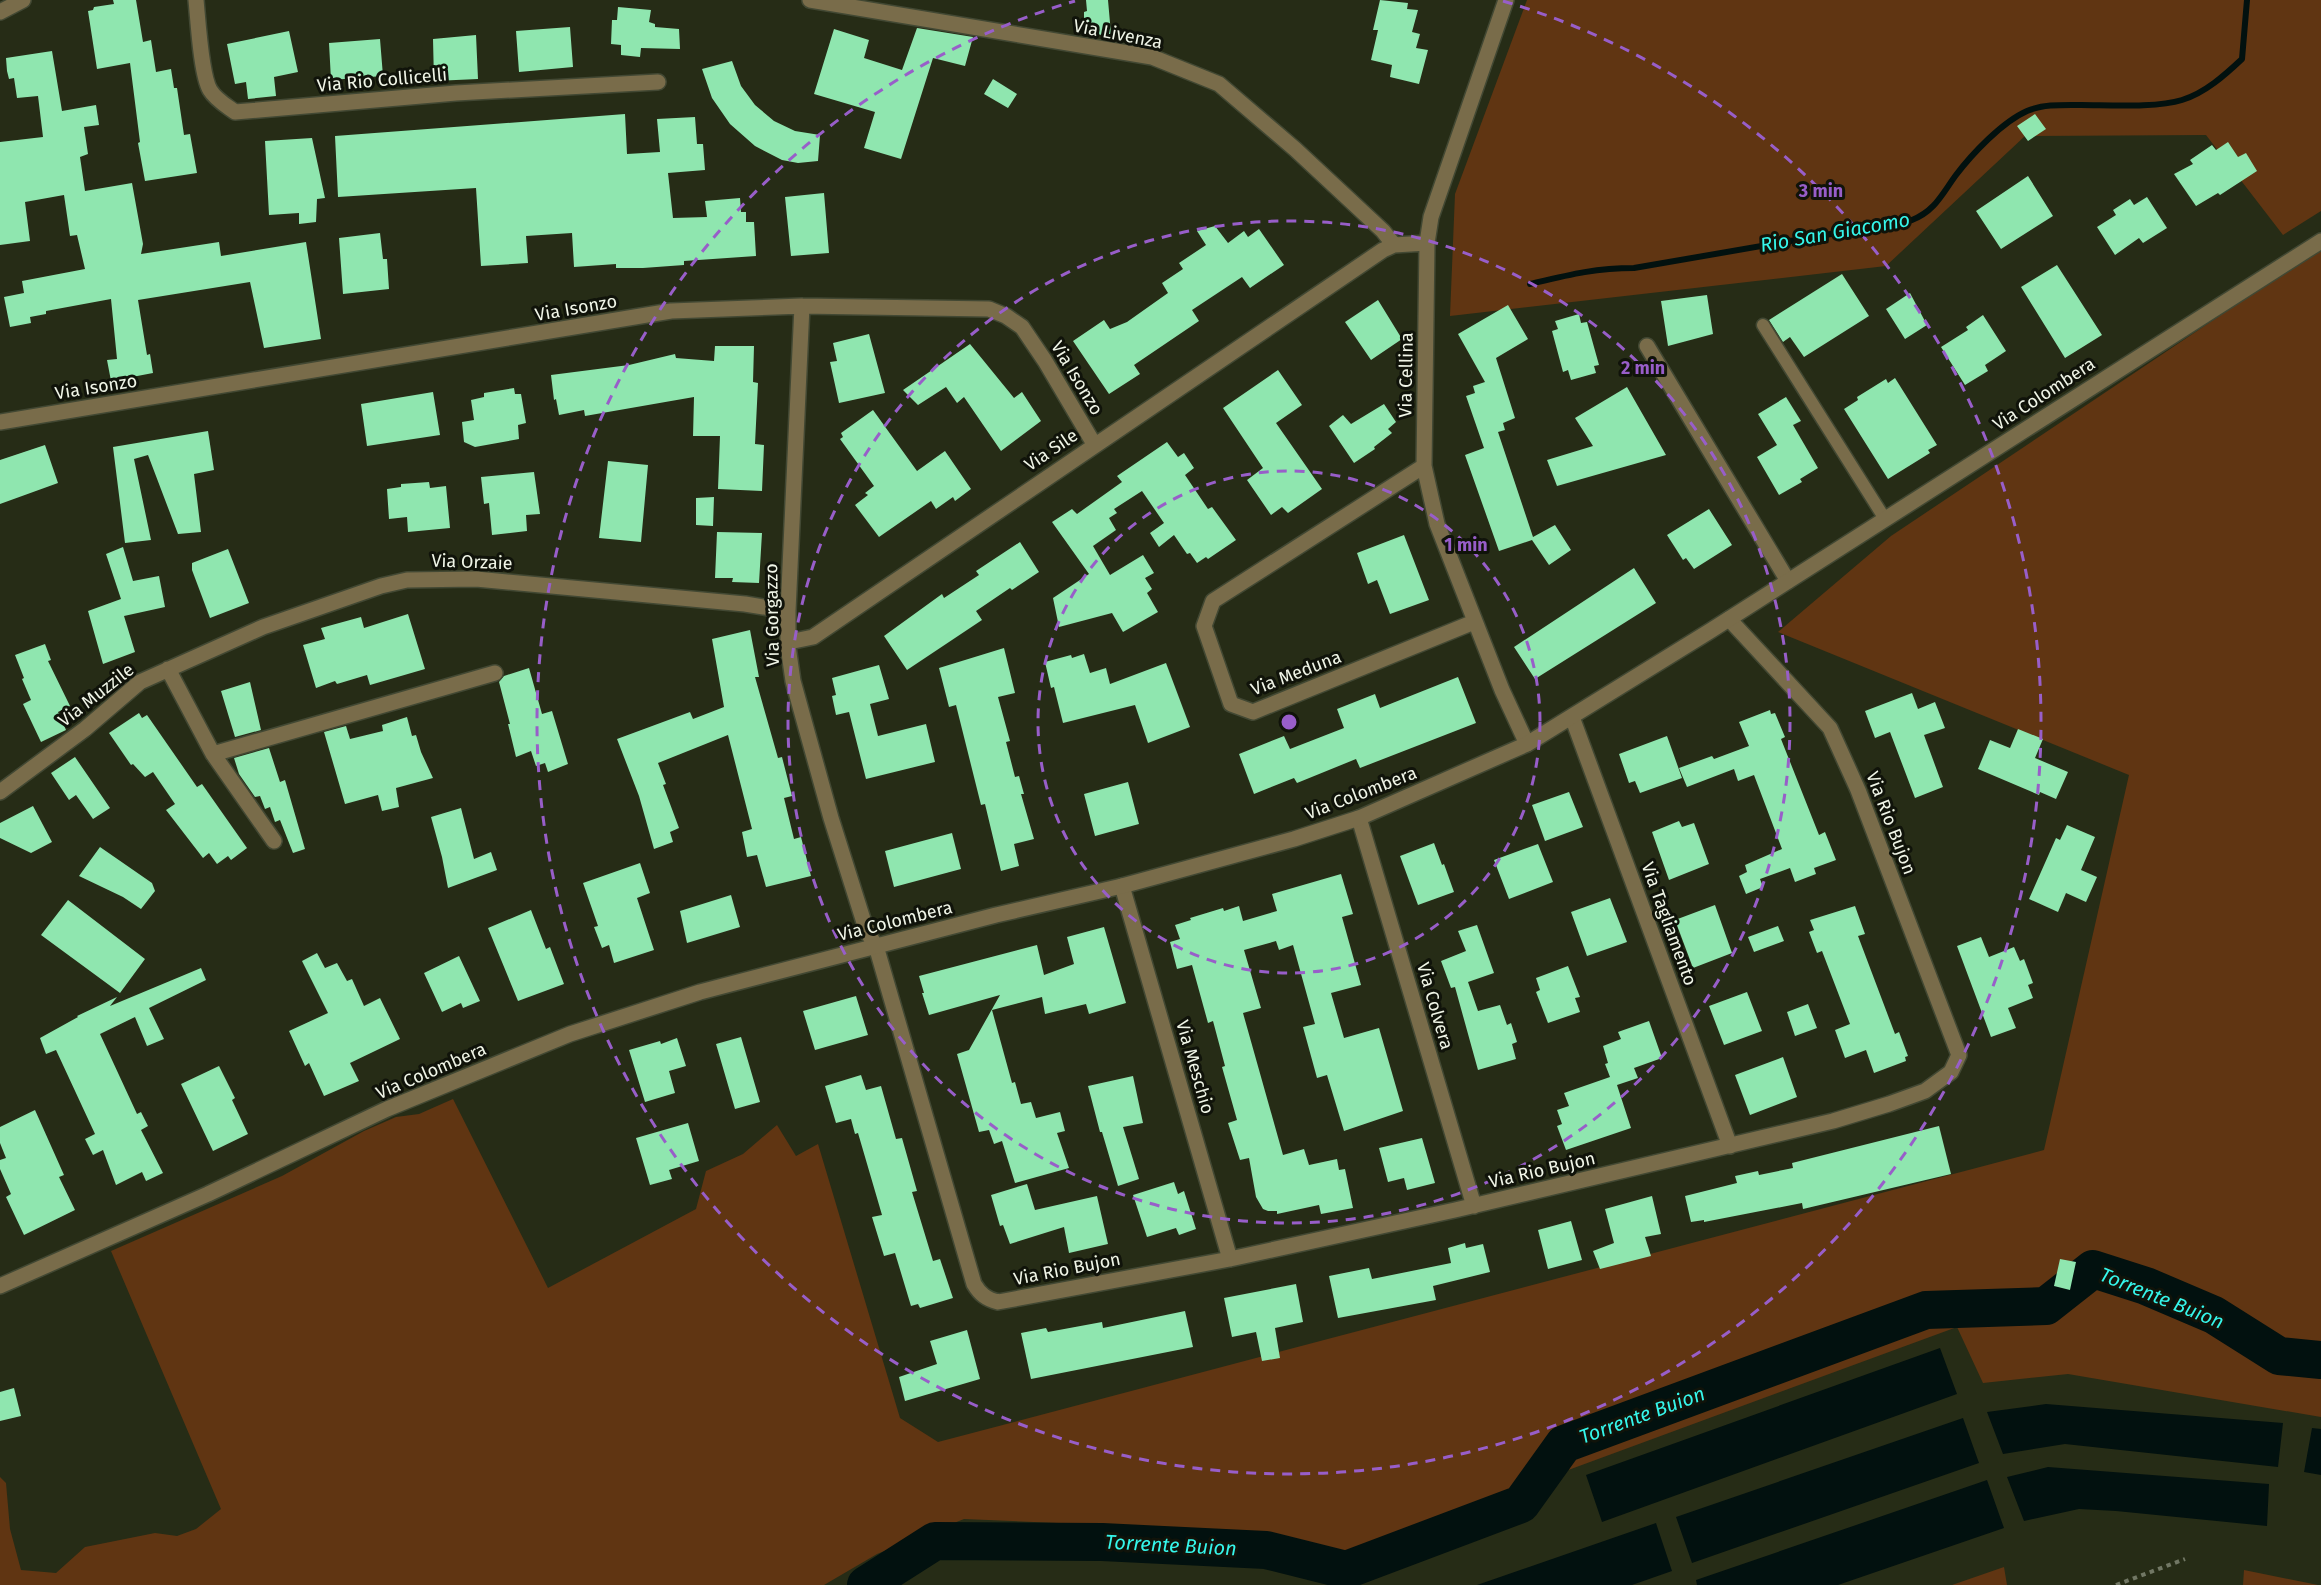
<svg xmlns="http://www.w3.org/2000/svg" width="2321" height="1585" viewBox="0 0 2321 1585" font-family="'Fira Sans',sans-serif">
<style>
.green{fill:#603512}
.water{fill:#02110f}
.lines{fill:none;stroke-linecap:round;stroke-linejoin:round}
.stream{stroke:#02110f;stroke-width:6}
.river{stroke:#02110f;stroke-width:38}
.building{fill:#8fe6af}
.service-casing{stroke:#424833;stroke-width:15}
.minor-casing{stroke:#424833;stroke-width:18}
.tertiary-casing{stroke:#424833;stroke-width:18}
.path{stroke:#717764;stroke-width:4;stroke-dasharray:4.5 4.5;stroke-linecap:butt}
.service{stroke:#796c4a;stroke-width:12}
.minor{stroke:#796c4a;stroke-width:15}
.tertiary{stroke:#796c4a;stroke-width:15}
.ring{fill:none;stroke:#985ec9;stroke-width:3;stroke-dasharray:10 8}
.labels{text-anchor:middle;dominant-baseline:central;stroke-width:6;stroke-linejoin:round;paint-order:stroke}
.street-label{font-size:18px;fill:#f0f5e7;stroke:#10130a}
.water-label{font-size:20px;font-style:italic;fill:#35f6eb;stroke:#10130a}
.centre{fill:#985ec9;stroke:#10130a;stroke-width:3}
.ring-label{font-size:18px;text-anchor:middle;font-weight:bold;fill:#985ec9;stroke:#10130a;stroke-width:6;stroke-linejoin:round;paint-order:stroke}
</style>
<rect width="100%" height="100%" fill="#262c16"/>
<!-- green -->
<path class="green" d="M1527,0H2321V211L2283,235L2206,135L2025,136L1886,266L1450,316L1455,194Z
M2321,248V1417L2068,1374L1983,1383L1957,1327L1552,1476L1529,1512L1373,1577L1105,1525L964,1519L877,1554L824,1585H0V1477L6,1483L10,1529L21,1570L56,1573L85,1547L155,1533L177,1536L196,1529L221,1509L111,1251L282,1176L364,1131L396,1117L419,1114L453,1099L548,1288L696,1209L706,1171L743,1154L777,1125L796,1156L818,1144L900,1418L938,1442L2044,1150L2129,775L1778,632L1891,536Z
M2004,1567L2007,1585H1952Z
M2244,1570L2318,1585H2243Z"/>
<!-- water -->
<path class="water" d="M1940,1348L1957,1394L1602,1522L1586,1475Z
M2046,1404L2283,1423L2278,1467L2065,1444L2003,1454L1987,1412Z
M1963,1418L1979,1463L1692,1563L1676,1517Z
M2312,1428L2321,1429V1475L2304,1472Z
M2048,1467L2269,1484L2267,1526L2116,1511L2079,1509L2024,1521L2007,1477Z
M1987,1480L2004,1528L1838,1585H1697L1696,1580Z
M1656,1523L1672,1571L1632,1585H1477Z"/>
<g class="lines">
<!-- stream -->
<path class="stream" d="M1530,284C1568,275 1595,268 1634,268L1912,220C1935,211 1942,194 1956,175C1972,154 2002,122 2027,111C2043,104 2064,105 2081,105C2108,105 2157,108 2182,100C2205,93 2225,75 2242,59L2247,0"/>
<!-- river -->
<path class="river" d="M866,1585L935,1541L1102,1542L1266,1550L1346,1570L1521,1504L1564,1444L1926,1310L2046,1306L2093,1269L2146,1286L2214,1315L2279,1356L2321,1360"/>
</g>
<!-- building -->
<path class="building" d="M113,0H136L143,42L151,40L156,72L171,69L174,88H177L184,135L190,134L197,173L145,181L138,143L140,142L130,63L97,69L88,11L93,10L94,7L114,4Z
M1086,0H1108L1111,34L1084,36V12L1087,11Z
M1380,0L1408,3L1407,9L1418,10L1412,32L1420,34L1416,48L1428,50L1419,84L1390,77L1392,65L1371,60L1378,30H1373Z
M618,7L651,10L649,22L655,24V27L679,29L680,49L641,48L640,57L621,55V45L611,44L612,20H617Z
M570,27L573,67L519,72L516,31Z
M917,28L973,37L965,66L933,58L901,159L864,148L875,112L814,94L834,29L869,40L864,58L902,70Z
M289,31L298,72L274,77L276,96L248,99L246,82L235,84L227,44Z
M476,35L478,79L434,81L433,39Z
M380,39L383,76L331,80L329,43Z
M52,51L62,111L96,105L99,125L84,127L88,154L80,157L85,191L132,183L143,244L141,254L219,242L221,256L306,242L321,339L264,348L250,282L138,300L147,355L150,354L153,373L111,381L107,360L117,359L111,299L46,311V314L30,317L31,323L10,327L4,297L24,293L22,281L85,269L77,235L70,236L64,195L25,202L30,241L0,245V142L43,137L38,96L17,98L14,78L9,79L7,71L6,58Z
M732,61L741,86L755,105L774,121L795,131L820,135L818,161L798,163L782,160L755,146L730,124L712,98L702,69Z
M993,79L1017,94L1008,108L984,94Z
M625,114L627,154L660,152L657,119L695,117L697,144H703L705,170L668,173L673,218L707,217L705,201L740,198L741,212H746V222H754L756,256L684,261V265L643,268H616V264L574,267L572,233L526,236L528,263L481,266L476,188L338,197L335,136Z
M2035,114L2046,129L2028,141L2017,126Z
M312,138L325,198L317,199L316,222L299,224V213L269,215L265,141Z
M2228,142L2238,157L2246,153L2257,171L2220,195L2218,193L2196,206L2174,174L2193,164L2190,160L2212,145L2216,150Z
M2028,176L2053,216L2001,249L1976,211Z
M824,193L829,253L791,256L785,197Z
M2147,197L2167,228L2143,243L2139,238L2115,255L2097,227L2116,215L2113,210L2130,199L2134,205Z
M1215,226L1228,243L1244,231L1248,237L1259,229L1284,265L1250,288L1242,277L1192,310L1199,321L1134,365L1140,374L1109,394L1073,341L1104,320L1110,329L1127,322L1168,293L1162,283L1183,269L1179,263L1206,245L1197,231Z
M380,233L383,259H387L389,289L343,294L339,238Z
M2057,265L2102,335L2065,358L2021,287Z
M1842,274L1869,316L1804,357L1790,337L1783,342L1769,320Z
M1910,293L1927,325L1905,339L1886,309Z
M1707,295L1713,334L1668,346L1661,301Z
M1378,300L1402,339L1371,360L1345,322Z
M1508,305L1528,339L1496,358L1515,418L1503,423L1505,430L1498,432L1533,537L1555,525L1571,550L1549,565L1532,540L1499,551L1465,455L1484,448L1466,396L1475,393L1473,386L1485,382L1458,334Z
M1579,314L1581,323L1587,322L1599,365L1594,366L1596,373L1571,380L1568,370L1563,372L1552,331L1558,329L1555,321Z
M1983,315L2006,351L1985,365L1988,371L1965,385L1941,347L1968,330L1966,327Z
M869,334L885,393L839,403L830,362L837,361L833,343Z
M970,344L1014,398L1022,392L1041,421L1001,451L964,397L957,403L946,387L918,405L903,390Z
M715,346H754L753,382L758,383L755,444L764,445L762,491L718,489L720,436H693L694,397L585,416L584,410L559,415L556,399L554,400L551,375L629,365L675,354L676,358L714,361Z
M1278,370L1302,405L1276,423L1322,489L1288,513L1282,507L1271,515L1247,480L1263,468L1223,408Z
M1895,378L1937,445L1928,450L1930,453L1888,479L1844,409L1858,400L1857,397L1886,379L1888,383Z
M1627,387L1666,455L1557,486L1547,460L1593,446L1575,418Z
M514,388L515,394H521L526,423L518,425L519,439L475,447L464,442L462,422L474,420L471,400L484,397V393Z
M433,392L440,435L367,446L361,404Z
M1786,397L1801,421L1793,425L1818,468L1800,479L1802,482L1779,495L1757,457L1777,445L1758,414Z
M1384,404L1396,422L1388,429L1392,433L1374,447L1375,449L1354,463L1329,426L1343,415L1351,424Z
M873,410L917,471L945,451L971,489L955,501L953,497L936,509L931,501L879,537L855,505L868,495L865,493L874,486L840,439L843,437L841,433Z
M208,431L214,470L194,474L201,532L178,534L148,455L134,459L151,540L125,543L113,447Z
M1167,442L1178,457L1184,453L1194,468L1185,475L1208,509L1212,507L1236,540L1208,559L1206,557L1197,563L1190,553L1187,554L1174,535L1159,547L1150,533L1164,523L1142,491L1114,509L1117,513L1109,518L1116,530L1093,546L1110,575L1143,555L1154,573L1145,578L1152,589L1147,593L1158,612L1123,632L1112,613L1059,627L1053,598L1089,574L1052,522L1072,509L1077,514L1122,482L1117,476Z
M45,445L58,483L0,504V460Z
M608,461L648,465L641,542L599,538Z
M534,472L540,514L526,515L527,531L492,535L489,503L484,504L481,477Z
M429,482L430,488L446,486L450,528L408,532L407,517L389,519L387,489L401,487V484Z
M714,497L713,526L696,525V498Z
M1709,509L1732,545L1694,569L1686,558L1683,560L1667,535Z
M717,532L762,533L759,583L732,582L733,578H715Z
M1404,535L1429,600L1390,614L1377,580L1368,584L1357,553Z
M1020,542L1039,572L1012,590L1010,588L976,611L982,620L907,670L884,636L942,594L944,598L979,575L976,571Z
M123,547L133,581L159,576L165,607L124,616L135,652L103,664L88,611L121,599L106,554Z
M228,549L249,603L210,618L192,570V563Z
M1634,568L1656,603L1535,679L1514,647Z
M408,614L425,669L370,685L367,675L337,684L335,681L316,688L303,645L325,639L321,628L361,617L364,628Z
M750,630L759,677H755L778,758L782,757L792,796L784,798L794,839L801,837L811,876L766,887L757,855L747,857L742,832L752,829L728,735L658,763L666,784L663,785L679,828L670,832L673,842L654,849L639,796L617,739L690,712L693,719L724,707L712,639Z
M45,644L51,660L48,661L70,706L58,712L66,730L41,742L23,704L31,700L22,679L24,678L15,655Z
M1004,648L1015,693L998,697L1010,741L1006,742L1015,777L1019,776L1024,794H1021L1034,839L1014,844L1019,866L1001,871L985,804L981,805L956,705L949,707L939,668Z
M1084,654L1090,673L1106,668L1110,684L1166,663L1190,727L1148,743L1135,705L1063,723L1054,687L1051,688L1045,662L1071,655L1072,658Z
M879,665L889,699L870,704L878,736L926,724L935,762L866,779L849,712L836,715L832,696L836,695L832,678Z
M529,668L542,714L552,711L568,764L548,772L545,763L536,766L531,751L516,757L508,724H510L499,682L504,676Z
M1458,677L1476,723L1360,768L1356,759L1297,783L1294,778L1254,794L1239,754L1284,736L1290,749L1344,728L1337,709L1375,694L1380,708Z
M250,682L261,730L235,737L221,691Z
M1912,693L1918,709L1935,702L1945,728L1924,735L1943,787L1915,798L1890,732L1875,738L1865,711Z
M1770,710L1771,714L1775,713L1785,737L1781,739L1819,835L1825,832L1836,860L1814,868L1816,874L1795,882L1790,868L1760,879L1763,887L1746,894L1739,876L1747,872L1745,865L1782,849L1754,775L1738,781L1734,769L1687,787L1679,768L1712,756L1714,759L1749,746L1739,722Z
M139,713L142,718L147,715L197,787L202,784L247,848L231,860L228,856L217,864L209,853L203,858L166,810L175,804L153,772L145,777L133,764L131,765L109,733Z
M407,717L412,736L416,735L421,752L433,778L396,788L399,807L382,811L378,795L345,804L324,732L346,726L350,739L383,731L382,725Z
M2018,729L2043,739L2035,758L2068,772L2056,799L2040,792L2039,795L1978,769L1990,740L2010,748Z
M1667,736L1682,778L1640,793L1635,781L1629,783L1619,754Z
M269,748L280,782L285,780L305,849L293,853L280,820L275,822L270,807L265,809L260,796L255,797L239,774L234,758Z
M75,757L110,808L93,819L76,795L69,800L51,773Z
M1128,782L1139,824L1095,836L1084,794Z
M1569,792L1583,827L1545,841L1532,805Z
M33,806L52,842L31,853L0,838V823Z
M461,808L474,859L491,852L497,870L448,888L442,857L431,817Z
M1679,821L1682,827L1694,823L1709,864L1669,880L1652,832Z
M2067,825L2095,837L2081,870L2097,877L2086,902L2066,893L2058,912L2029,899L2056,838L2060,840Z
M952,833L961,869L894,887L885,851Z
M1434,843L1442,865L1444,864L1454,892L1418,905L1400,856Z
M1538,844L1553,882L1509,899L1494,860Z
M100,847L152,883L155,891L141,909L123,897L79,876Z
M640,863L650,893L637,898L654,950L614,963L609,945L602,948L594,927L598,926L583,883Z
M1341,874L1353,914L1342,917L1361,985L1331,993L1344,1038L1379,1028L1403,1111L1344,1131L1327,1075L1317,1078L1303,1027L1315,1024L1293,945L1279,950L1276,941L1244,950L1261,1008L1243,1013L1283,1155L1304,1149L1309,1165L1337,1159L1339,1170L1345,1169L1353,1208L1321,1214L1319,1205L1277,1214V1211H1268L1263,1209L1256,1197L1249,1158L1240,1160L1228,1123L1237,1120L1222,1067L1225,1066L1213,1021L1208,1023L1192,965L1177,969L1170,942L1180,939L1175,925L1191,920L1190,918L1223,908L1224,911L1239,906L1243,921L1277,911L1272,894Z
M731,895L740,927L687,943L680,911Z
M1610,898L1627,942L1587,956L1571,912Z
M68,900L145,959L120,993L41,935Z
M1715,905L1732,953L1693,968L1675,920Z
M1855,906L1865,934L1858,936L1895,1034L1899,1032L1908,1056L1905,1057L1906,1061L1874,1073L1866,1050L1845,1058L1835,1030L1850,1024L1822,951L1817,953L1809,932L1814,930L1810,920Z
M531,910L546,949L550,947L564,984L518,1001L488,928Z
M1477,925L1494,973L1468,982L1478,1011L1500,1005L1507,1025L1511,1023L1517,1042L1512,1044L1516,1059L1478,1070L1455,987L1451,988L1441,961L1466,951L1458,931Z
M1778,926L1784,941L1754,952L1748,937Z
M1104,927L1126,1003L1089,1014L1086,1004L1045,1014L1042,997L992,1010L1012,1083L1015,1082L1021,1104L1031,1102L1036,1118L1060,1112L1065,1131L1057,1133L1069,1168L1015,1183L1002,1141L994,1144L989,1130L979,1132L957,1054L969,1050L1000,995L929,1015L922,993H924L919,976L1037,945L1044,975L1074,964L1067,937Z
M1981,937L1989,957L2014,947L2020,961L2024,959L2033,983L2028,985L2033,998L2008,1008L2016,1028L1991,1037L1957,946Z
M317,953L325,968L337,963L347,981L352,979L364,1006L380,998L400,1039L350,1063L359,1081L324,1096L309,1063L305,1066L289,1031L328,1013L302,961Z
M459,956L480,1001L463,1008L461,1003L442,1012L424,973Z
M1568,966L1580,997L1575,998L1580,1012L1548,1023L1536,992L1540,990L1536,978Z
M201,968L206,980L149,1008L164,1039L147,1046L135,1017L100,1034L137,1114L141,1112L148,1126L141,1130L163,1173L146,1181L142,1172L116,1185L103,1150L93,1155L85,1139L95,1134L56,1050L46,1054L40,1038L78,1017L77,1016L117,997L110,1006Z
M1747,992L1762,1031L1724,1045L1709,1006Z
M856,996L868,1035L815,1050L803,1011Z
M1808,1004L1817,1028L1795,1036L1787,1012Z
M1649,1021L1662,1058L1634,1068L1638,1078L1617,1085L1631,1128L1566,1150L1557,1126L1562,1124L1557,1110L1569,1106L1564,1093L1610,1077L1605,1064L1608,1063L1603,1046L1621,1039L1618,1032Z
M741,1037L760,1102L735,1109L716,1044Z
M677,1038L686,1066L669,1071L675,1093L645,1102L629,1050L660,1041L661,1044Z
M1783,1057L1797,1097L1750,1115L1735,1075Z
M219,1066L235,1098L232,1100L248,1134L213,1151L181,1084Z
M861,1075L866,1090L881,1086L896,1139L902,1138L917,1191L912,1192L933,1261L940,1259L953,1298L920,1308L918,1304L911,1306L895,1253L884,1256L872,1217L882,1215L858,1133L855,1134L851,1119L836,1123L825,1086Z
M1133,1076L1143,1123L1123,1127L1139,1179L1118,1186L1102,1132H1100L1088,1086Z
M35,1110L64,1175L59,1177L75,1210L24,1235L6,1197L11,1194L0,1169V1160L6,1158L0,1143V1127Z
M688,1123L699,1161L669,1170L672,1179L650,1185L636,1138Z
M1939,1126L1951,1174L1803,1209L1802,1203L1704,1222V1220L1691,1222L1685,1196L1737,1183L1735,1176L1758,1171L1759,1175L1793,1168L1792,1163Z
M1422,1138L1435,1183L1407,1190L1404,1178L1388,1182L1379,1148Z
M1174,1182L1178,1194L1184,1191L1196,1229L1179,1235L1176,1228L1147,1237L1133,1195Z
M1027,1184L1035,1210L1097,1196L1108,1244L1069,1253L1064,1227L1010,1244L1003,1225L1000,1226L991,1195Z
M1652,1196L1661,1234L1645,1237L1651,1256L1600,1269L1593,1251L1614,1243L1605,1209Z
M1571,1221L1582,1260L1548,1269L1538,1230Z
M1465,1243L1466,1248L1483,1244L1490,1272L1433,1286L1436,1300L1338,1318L1329,1276L1369,1268L1372,1279L1451,1263L1448,1248Z
M2060,1259L2076,1262L2070,1290L2054,1286Z
M1296,1284L1303,1322L1275,1328L1280,1358L1262,1361L1256,1332L1232,1337L1224,1298Z
M1185,1311L1193,1347L1031,1379L1021,1333L1046,1328L1048,1332L1102,1322L1103,1328Z
M967,1330L980,1379L905,1401L899,1377L937,1364L930,1341Z
M14,1388L21,1416L0,1421V1392Z"/>
<g class="lines">
<!-- service casing -->
<g class="service-casing">
<path id="service" d="M1763,325L1885,519"/>
</g>
<!-- minor casing -->
<g class="minor-casing">
<path id="minor" d="M196,0C198,20 201,75 210,90C216,100 227,106 235,112L456,93L658,82
M810,0L1152,57L1219,84L1295,149L1383,231L1394,245L1427,243
M1506,0L1431,217L1427,243L1424,466L1437,524L1502,690L1527,744
M0,12L23,0
M802,306L788,611V646L793,681L831,818L867,932L876,946L974,1284C980,1294 986,1299 998,1302L1230,1259L1455,1210L1833,1121L1889,1104L1925,1091L1951,1072L1959,1055L1858,790L1830,728L1729,619
M1647,346L1788,581
M0,422L671,311L802,306L989,309L1006,316L1022,327L1045,361L1094,444
M1424,466L1213,601L1204,626L1231,704L1253,712L1474,622
M789,642L813,637L1383,250L1394,245
M168,669L213,754L274,841
M1572,717L1730,1146
M213,754L495,673
M0,792L85,729L140,682L263,627L381,586L407,580L476,579L745,604L788,611
M1359,818L1474,1206
M1122,886L1230,1259"/>
</g>
<!-- tertiary casing -->
<g class="tertiary-casing">
<path id="tertiary" d="M0,1286L208,1194L387,1109L570,1034L700,992L996,915L1122,886L1294,839L1359,818L1527,744L1710,631L2321,241"/>
</g>
<!-- path -->
<path class="path" d="M2116,1585L2185,1559"/>
<!-- service -->
<use href="#service" class="service"/>
<!-- minor -->
<use href="#minor" class="minor"/>
<!-- tertiary -->
<use href="#tertiary" class="tertiary"/>
</g>
<!-- distance rings -->
<g class="ring">
<circle cx="1289" cy="722" r="251"/>
<circle cx="1289" cy="722" r="501"/>
<path d="M1503 1A752 752 0 1 1 1075 1"/>
</g>
<g class="labels">
<!-- street labels -->
<g class="street-label">
<text transform="translate(1118 34) rotate(11)">Via Livenza</text>
<text transform="translate(382 80) rotate(-5)">Via Rio Collicelli</text>
<text transform="translate(576 308) rotate(-10)">Via Isonzo</text>
<text transform="translate(1406 375) rotate(-89)">Via Cellina</text>
<text transform="translate(1077 378) rotate(59)">Via Isonzo</text>
<text transform="translate(96 387) rotate(-9)">Via Isonzo</text>
<text transform="translate(2044 394) rotate(-33)">Via Colombera</text>
<text transform="translate(1051 450) rotate(-34)">Via Sile</text>
<text transform="translate(472 562) rotate(2)">Via Orzaie</text>
<text transform="translate(772 615) rotate(-91)">Via Gorgazzo</text>
<text transform="translate(1296 673) rotate(-21)">Via Meduna</text>
<text transform="translate(96 695) rotate(-38)">Via Muzzile</text>
<text transform="translate(1361 793) rotate(-21)">Via Colombera</text>
<text transform="translate(1891 823) rotate(69)">Via Rio Bujon</text>
<text transform="translate(895 921) rotate(-14)">Via Colombera</text>
<text transform="translate(1669 924) rotate(70)">Via Tagliamento</text>
<text transform="translate(1435 1006) rotate(74)">Via Colvera</text>
<text transform="translate(1195 1067) rotate(74)">Via Meschio</text>
<text transform="translate(431 1071) rotate(-23)">Via Colombera</text>
<text transform="translate(1542 1170) rotate(-13)">Via Rio Bujon</text>
<text transform="translate(1067 1269) rotate(-11)">Via Rio Bujon</text>
</g>
<!-- water labels -->
<g class="water-label">
<text transform="translate(1835 232) rotate(-10)">Rio San Giacomo</text>
<text transform="translate(2162 1298) rotate(22)">Torrente Buion</text>
<text transform="translate(1642 1415) rotate(-20)">Torrente Buion</text>
<text transform="translate(1171 1545) rotate(3)">Torrente Buion</text>
</g>
</g>
<circle cx="1289" cy="722" r="9" class="centre"/>
<g class="ring-label">
<text x="1821" y="197">3 min</text>
<text x="1643" y="374">2 min</text>
<text x="1466" y="551">1 min</text>
</g>
</svg>
